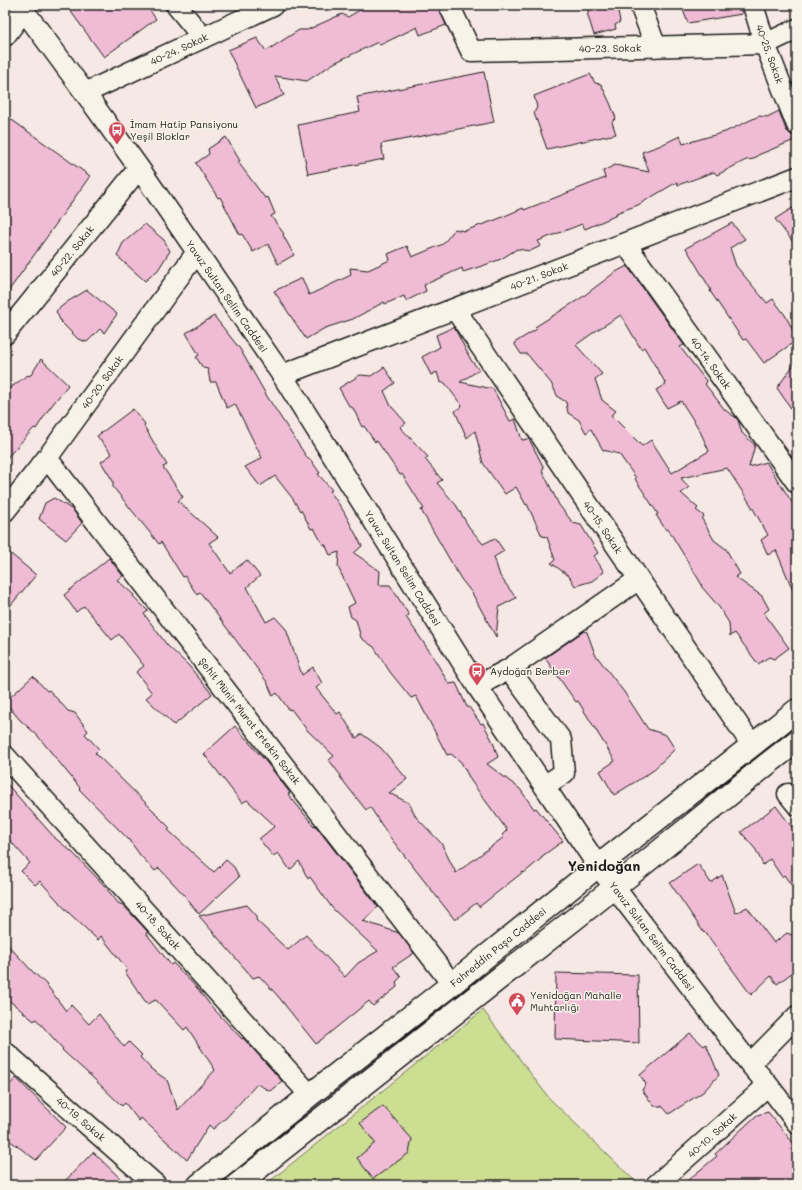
<svg xmlns="http://www.w3.org/2000/svg" width="802" height="1190" viewBox="0 0 802 1190" font-family="Mali,sans-serif">
<style>
.green{fill:#cbde92;stroke:#747d57}
.building{fill:#f0bbd5;stroke:#1c1c1c;fill-rule:evenodd}
.lines{fill:none;stroke-linecap:round;stroke-linejoin:round}
.street-casing{stroke:#1c1c1c;stroke-width:23}
.primary-casing{stroke:#1c1c1c;stroke-width:25}
.street{stroke:#f7f3e8;stroke-width:20}
.primary{stroke:#f7f3e8;stroke-width:22}
.labels{text-anchor:middle;dominant-baseline:central;stroke-width:3;stroke-linejoin:round;paint-order:stroke}
.street-label{font-size:10px;fill:#1c1c1c;stroke:#f7f3e8}
.poi-label{font-size:10px;fill:#1c1c1c;stroke:#f7f3e8;text-anchor:start}
.district-label{font-size:14px;font-weight:bold;fill:#1c1c1c;stroke:#f7f3e8}
</style>
<rect width="100%" height="100%" fill="#f6e8e4"/>
<filter id="ink" filterUnits="userSpaceOnUse"><feTurbulence type="fractalNoise" baseFrequency=".025" numOctaves="2"/><feDisplacementMap in="SourceGraphic" scale="8" xChannelSelector="R" yChannelSelector="G"/><feConvolveMatrix kernelMatrix="1 2 1 2 8 2 1 2 1" color-interpolation-filters="sRGB"/></filter>
<g filter="url(#ink)">
<!-- green -->
<path class="green" d="M483,1010L549,1098L639,1185H265Z"/>
<!-- building -->
<path class="building" d="M66,5H146L156,19L104,57Z
M368,5H438L446,25L420,35L417,27L380,45L378,42L334,63L307,81L275,76L284,95L256,108L228,50L257,38L266,51L299,30H307L342,14L348,17Z
M586,5H617L620,22L615,25L616,29L594,35L587,13H589Z
M681,5H741L742,14L688,23Z
M484,72L494,122L381,144L384,159L308,174L298,125L360,112L357,97Z
M590,74L595,83L601,84L610,103L616,118L612,122L616,134L547,149L534,113L537,107L534,96Z
M779,111L786,130L790,134L797,136V139L758,155L754,159L746,160L717,175L714,172L678,185L677,182L638,205L616,213L617,215L585,229L582,224L538,241L541,246L530,251L517,249L501,259L485,265L463,272L462,268L424,285L426,291L406,301L404,296L385,304L384,302L353,319L325,328L306,339L274,291L302,278L309,295L351,275L350,268L368,270L390,260L388,254L407,246L412,257L443,244L455,229L464,231L498,219L523,208L524,210L605,178L603,171L615,165L649,172L642,152L659,146L680,136L683,144L725,132L759,116L767,117Z
M5,115L90,176L5,296Z
M226,137L240,161L238,162L265,198L268,197L275,214L271,216L284,234L283,235L294,255L278,264L268,244L253,252L242,234L240,235L220,197L218,198L196,163L209,154L208,149Z
M797,205V247L775,219Z
M732,223L745,239L730,248L736,266L767,303L773,299L785,315L797,338V340L764,363L746,339L743,340L710,291L711,290L686,248Z
M145,224L164,240L170,251L158,270L145,281L117,256L123,243Z
M627,266L684,345L680,347L707,382L705,384L725,410L735,417L738,420L742,433L755,445L749,467L766,462L797,510V600L776,550L768,555L761,540L768,535L751,505L727,468L681,478L689,488L681,493L698,508L696,510L704,516L702,519L714,540L726,549L740,574L735,577L762,596L769,609L764,613L789,648L774,659L769,657L758,664L735,633L730,636L729,623L719,607L701,586L702,585L668,529L666,530L656,515L658,514L635,479L636,478L619,454L603,450L591,429L586,433L579,420L568,413L566,402L558,397L551,383L527,354H521L514,343L537,329L535,327L581,298L614,273ZM621,315L641,349L644,347L666,384L656,390L667,408L681,401L699,429L709,451L672,473L651,440L642,446L611,415L616,411L602,400L595,379L602,374L576,345L597,330Z
M87,290L117,314L104,333L100,329L87,342L78,339L61,322L56,311L67,302Z
M214,316L240,349L268,398L308,459H310L320,473L318,474L332,490L330,491L344,512L362,546L354,553L380,571L379,585H390L409,615L406,617L432,655L449,684L456,683L467,707H469L481,724L483,723L493,742L498,757L487,764L520,789L534,809L536,808L563,841L541,857L542,858L524,873L523,872L479,907L476,903L455,920L389,836L370,807L366,810L340,777L341,776L329,760L334,756L307,730L291,709L289,710L277,693L273,696L267,682L200,592L197,595L185,576L183,577L161,542L159,544L113,487V481L101,462L112,454L97,436L133,409L145,424L144,426L167,465L163,467L183,497L178,501L218,537L209,543L230,573L247,560L260,576L247,587L266,622L275,617L286,629L302,675L313,667L322,683L316,688L337,714L340,712L356,738L362,734L381,748L407,779L389,793L409,803L416,817L441,843L456,873L504,837L502,835L507,830L471,781L461,762L451,754L447,755L416,696L411,698L390,672L374,647L361,638L356,620L351,617L348,607L355,603L338,567L339,552L330,555L325,544L323,545L314,528L311,529L301,510L300,511L293,499L275,476L260,486L245,467L262,458L235,404L227,408L216,382H210L208,369L203,368L196,357L199,355L186,333Z
M454,327L471,360L479,370L460,382L493,389L510,421L515,419L522,440L529,439L544,468L542,470L559,505L573,523L581,525L598,553L594,556L604,572L592,581L575,586L569,576L551,563L555,560L547,537L542,536L527,504L526,505L516,487L505,494L483,463L475,431L467,438L455,411L462,406L445,383L440,382L437,372L431,375L422,357L440,347L436,335Z
M41,359L68,385L49,409L36,429L34,428L5,460V392L26,376L31,375Z
M797,360V417L777,388Z
M384,367L395,383L384,391L391,406L406,423L400,427L428,457L425,459L442,480L437,483L456,505L469,527L483,544L495,538L504,551L494,557L500,576L516,598L499,607L496,637L472,593L461,579L432,529L421,510L424,509L402,474L400,475L377,441L375,442L364,426L362,427L353,408L349,406L339,388L360,375L371,376Z
M54,498L73,510L82,523L66,540L39,519L45,503Z
M5,549L36,575L5,612Z
M109,558L123,576L117,580L134,595L133,596L148,611L144,614L167,645L189,666L212,694L174,725L146,698L152,693L136,672L144,666L119,634L112,640L84,606L76,612L64,595Z
M584,631L587,632L595,654L624,692L648,729L666,735L675,749L651,772L614,795L600,771L615,761L578,701L576,702L545,658Z
M33,676L47,691L49,690L68,711L75,713L88,731L85,734L99,749L95,753L156,813H155L170,828L168,830L214,872L226,860L234,867L239,877L199,914L186,898V897L159,868L155,871L140,855L130,841L79,789L80,788L37,735L20,720L5,702Z
M235,726L267,763L290,793L288,794L314,826L315,825L378,907L363,921L399,933L414,953L393,967L401,977L396,982L397,987L373,1006L369,1001L316,1044L277,995L259,976L253,978L199,916L247,905L257,916L256,920L288,950L306,935L345,977L358,963L378,951L333,909L310,877L308,879L299,861L290,870L278,853L273,856L259,839L275,826L247,800L242,803L204,754Z
M5,782L55,838L72,852L103,884L118,903L123,905L148,932L146,933L171,965L173,963L198,989L211,1006L242,1039L243,1038L282,1081L270,1091L257,1084L227,1117L213,1129L209,1125L187,1160L141,1118L139,1121L125,1103L122,1106L92,1077L62,1050L63,1049L36,1019L34,1021L5,997V942L33,972L46,984L66,1011L71,1005L89,1024L99,1014L124,1047L129,1042L142,1055L140,1057L151,1069L167,1080L178,1110L215,1070L187,1027L184,1030L156,1000L147,1004L125,972L127,969L101,936L98,940L68,912L40,881L35,885L21,871L30,863L5,835Z
M776,806L797,834V893L784,875L782,877L770,859L763,865L756,850L741,832Z
M698,864L711,883L722,875L736,913L747,907L774,943L787,933L797,937V969L777,984L771,976L751,995L705,932L704,933L670,883Z
M556,973L638,975L639,1043L555,1039Z
M690,1033L704,1046L706,1044L719,1075L703,1092L669,1114L662,1106H654L642,1090L646,1084L640,1075Z
M16,1078L66,1127L36,1160L5,1137V1090Z
M383,1106L412,1139L409,1153L373,1179L357,1158L375,1143L360,1123Z
M768,1112L797,1148V1185H682L717,1156L715,1154L757,1115Z
M93,1152L127,1185H61Z"/>
<g class="lines">
<!-- street casing -->
<g class="street-casing">
<path id="street" d="M20,5L85,93L139,168L282,375L477,686L598,866L750,1064L768,1085L797,1123
M176,5L203,38
M449,5L471,51L765,44L797,29
M640,5L656,47
M753,5L765,44L797,125
M5,36L24,10
M85,93L273,5
M625,243L797,483
M455,309L752,745
M5,334L139,168
M282,375L797,177
M47,458L452,984
M5,511L47,458L197,252
M509,669L561,740L564,773L544,786
M477,686L509,669L639,579
M5,756L310,1095
M788,794L797,805
M5,1052L156,1185
M750,1064L797,1016
M656,1185L768,1085"/>
</g>
<!-- primary casing -->
<g class="primary-casing">
<path id="primary" d="M199,1185L310,1095L452,984L598,866L797,710
M237,1185L615,887L766,765L797,741"/>
</g>
<!-- street -->
<use href="#street" class="street"/>
<!-- primary -->
<use href="#primary" class="primary"/>
</g>
</g>
<!-- icons -->
<defs>
<g id="bus-pin" transform="scale(0.9)"><path d="M0 17L-7.5 6A9.5 9.5 0 1 1 7.5 6Z" fill="#d1495b" stroke="#f7f3e8"/><path d="M-5-6H5V4H4V6H2V4H-2V6H-4V4H-5ZM-3.5-4V0h7V-4ZM-3.5 1.2v1.5H-2V1.2ZM2 1.2v1.5H3.5V1.2Z" fill="#fff"/></g>
<g id="civic-pin" transform="scale(0.9)"><path d="M0 17L-7.5 6A9.5 9.5 0 1 1 7.5 6Z" fill="#d1495b" stroke="#f7f3e8"/><path d="M-.6-6.5H3V-4.5H.6V-3L4-1V1h2V6H-6V1h2V-1L-.6-3ZM-1.2 2.5V6h2.4V2.5Z" fill="#fff"/></g>
</defs>
<g fill-rule="evenodd">
<use href="#bus-pin" x="117" y="130"/>
<use href="#bus-pin" x="477" y="671"/>
<use href="#civic-pin" x="517" y="1001"/>
</g>
<g class="labels">
<!-- street labels -->
<g class="street-label">
<text transform="translate(610 48) rotate(-1)">40-23. Sokak</text>
<text transform="translate(179 49) rotate(-25)">40-24. Sokak</text>
<text transform="translate(770 54) rotate(70)">40-25. Sokak</text>
<text transform="translate(72 251) rotate(-51)">40-22. Sokak</text>
<text transform="translate(539 276) rotate(-21)">40-21. Sokak</text>
<text transform="translate(227 296) rotate(55)">Yavuz Sultan Selim Caddesi</text>
<text transform="translate(711 363) rotate(54)">40-14. Sokak</text>
<text transform="translate(102 382) rotate(-54)">40-20. Sokak</text>
<text transform="translate(603 527) rotate(56)">40-15. Sokak</text>
<text transform="translate(403 568) rotate(58)">Yavuz Sultan Selim Caddesi</text>
<text transform="translate(250 721) rotate(52)">Şehit Münir Murat Ertekin Sokak</text>
<text transform="translate(158 925) rotate(48)">40-18. Sokak</text>
<text transform="translate(652 936) rotate(53)">Yavuz Sultan Selim Caddesi</text>
<text transform="translate(498 947) rotate(-39)">Fahreddin Paşa Caddesi</text>
<text transform="translate(81 1119) rotate(41)">40-19. Sokak</text>
<text transform="translate(712 1135) rotate(-42)">40-10. Sokak</text>
</g>
<!-- poi labels -->
<g class="poi-label">
<text x="130" y="124">İmam Hatip Pansiyonu<tspan x="130" dy="12">Yeşil Bloklar</tspan></text>
<text x="490" y="671">Aydoğan Berber</text>
<text x="530" y="995">Yenidoğan Mahalle<tspan x="530" dy="12">Muhtarlığı</tspan></text>
</g>
<!-- district labels -->
<g class="district-label">
<text x="604" y="865">Yenidoğan</text>
</g>
</g>
<!-- margin -->
<rect width="802" height="1190" fill="none" stroke="#f7f3e8" stroke-width="20"/>
<rect x="10" y="10" width="782" height="1170" fill="none" stroke="#1c1c1c" stroke-width="1.5" filter="url(#ink)"/>
</svg>
